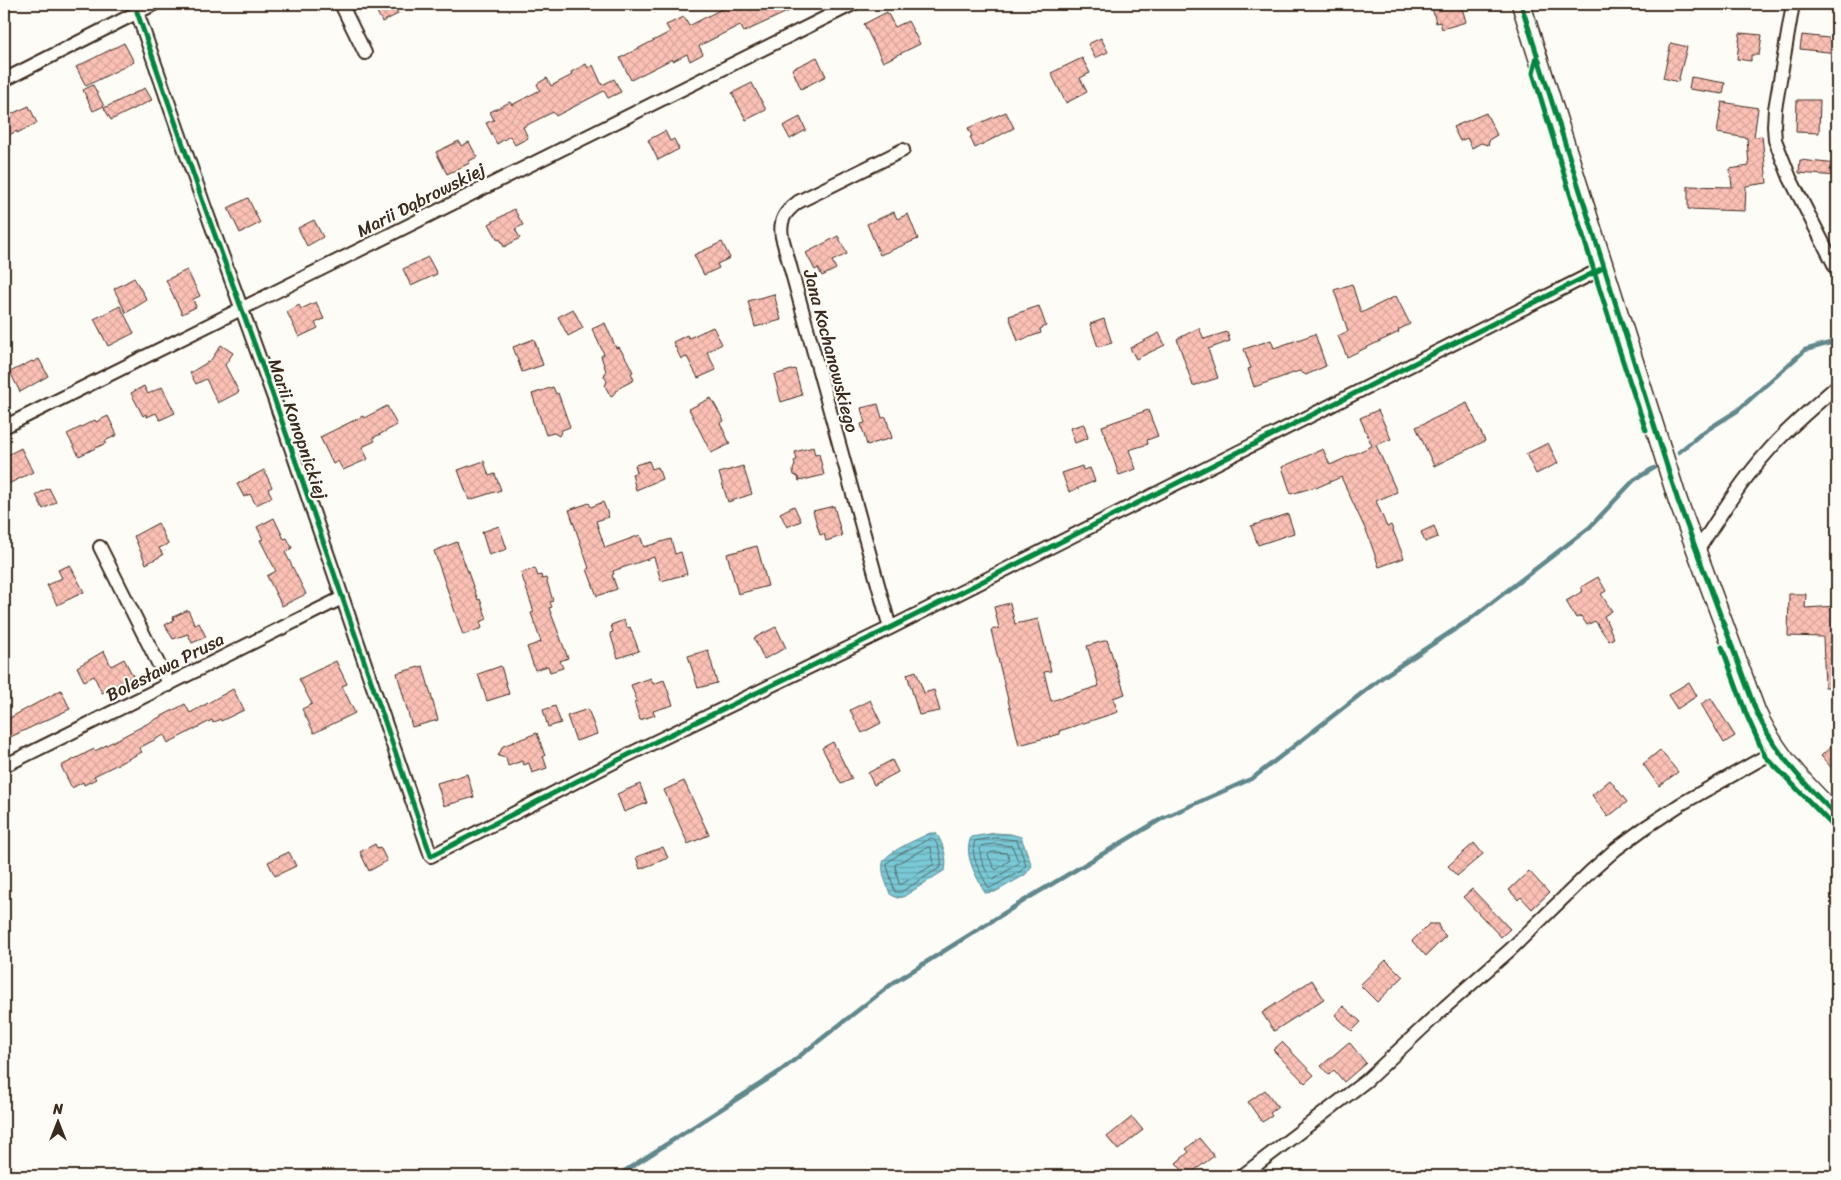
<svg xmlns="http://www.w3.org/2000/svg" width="1841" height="1180" viewBox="0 0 1841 1180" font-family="Sriracha,sans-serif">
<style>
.water{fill:url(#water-rules);stroke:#61898d}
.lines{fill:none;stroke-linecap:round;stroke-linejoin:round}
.shore{stroke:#546a68;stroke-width:1}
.stream{stroke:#61898d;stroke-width:4.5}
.building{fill:url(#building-cross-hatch);stroke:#3b2a1e}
.street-casing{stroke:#3b2a1e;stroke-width:16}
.secondary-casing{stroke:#3b2a1e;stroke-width:21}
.street{stroke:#fdfcf7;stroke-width:12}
.secondary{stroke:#fdfcf7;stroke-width:18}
.cycleway-casing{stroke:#fdfcf7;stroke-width:8}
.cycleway{stroke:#00873e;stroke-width:5}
.labels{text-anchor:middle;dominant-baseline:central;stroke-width:4.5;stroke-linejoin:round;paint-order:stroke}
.street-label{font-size:18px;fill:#3b2a1e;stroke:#fdfcf7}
</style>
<defs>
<pattern id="water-rules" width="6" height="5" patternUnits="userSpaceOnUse" patternTransform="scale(1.25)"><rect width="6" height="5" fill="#7ac9d7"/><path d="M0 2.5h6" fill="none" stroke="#65a3ae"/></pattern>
<pattern id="building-cross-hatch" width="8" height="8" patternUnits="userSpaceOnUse" patternTransform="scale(1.25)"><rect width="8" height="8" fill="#fcc1b6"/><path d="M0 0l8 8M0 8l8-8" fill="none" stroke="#d9a69c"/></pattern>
</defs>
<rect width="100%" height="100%" fill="#fdfcf7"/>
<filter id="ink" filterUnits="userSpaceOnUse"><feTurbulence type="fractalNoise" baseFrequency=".02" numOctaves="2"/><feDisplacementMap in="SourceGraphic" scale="10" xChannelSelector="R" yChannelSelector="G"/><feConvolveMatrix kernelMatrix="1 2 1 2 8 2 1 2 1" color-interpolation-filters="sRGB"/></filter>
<g filter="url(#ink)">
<!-- water -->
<path class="water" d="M930,833H936C943,843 948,859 945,870L903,897L897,898L890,894C887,885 881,872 883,863C884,853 920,838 930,833Z
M995,833L1011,834L1021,837L1032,866L1025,875L995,892L985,893C976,875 963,856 971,837Z"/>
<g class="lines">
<!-- shore -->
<path class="shore" d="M932,838C939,842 942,859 941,867L901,892H895L887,866L888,862L898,855Z
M995,838L1017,840L1026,865L1021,871L990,888L988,887C981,873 969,856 975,841Z
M995,844L1012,846L1019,863L993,880C986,873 977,856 981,846Z
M929,847L931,848L934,864L902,884H899L895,865Z
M995,852L1007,853L1010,860L996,870L994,868L988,855L990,853Z"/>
<!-- stream -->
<path class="stream" d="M1679,452L1702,433L1737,411L1805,350L1837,341
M617,1176L779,1072L893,983L1030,897L1163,818L1253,778L1384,676L1469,620L1590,527L1634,480L1654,468"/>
</g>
<!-- building -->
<path class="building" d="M373,4H393L398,14L382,22Z
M731,4H804L744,32L740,25L699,46L703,54L690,61L687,54L673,61L672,59L631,80L620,58L670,32L666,25L684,17L689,26Z
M1444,4H1461L1466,22L1442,29L1440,22L1436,23L1432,7Z
M887,12L895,27L908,21L920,44L883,62L864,24Z
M1740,33L1762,35L1759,55H1751V61L1737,59Z
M1802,35L1837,39V53L1800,49Z
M1101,38L1108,52L1095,58L1088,44Z
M124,43L134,62L86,86L76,67Z
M1671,43L1687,47L1678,82L1663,78Z
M817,57L826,76L801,89L792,69Z
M1082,58L1090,73L1080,78L1087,92L1066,103L1051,73Z
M586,64L588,68L593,65L602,85L614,79L621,92L608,98L604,91L556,116L553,112L523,127L528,138L515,145L510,136L497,144L486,123L494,120L490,112L510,102L512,105L540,90L537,84L547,78L551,86L572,75L571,72Z
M1691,77L1725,83L1723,94L1689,89Z
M752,83L766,110L746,120L732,93Z
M93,85L104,106L93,111L83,90Z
M145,88L152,100L111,120L104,108Z
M1797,100H1820L1819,133L1796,132Z
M1722,102L1758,108L1754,137L1762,136L1767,183L1746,186L1745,211L1688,209V186L1732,187L1730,169L1749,166L1747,138L1717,133Z
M29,106L37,123L17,133V131L9,135L4,120L10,117L9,115Z
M1006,112L1014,128L975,148L970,137L972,136L968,128Z
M1486,113L1497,135L1490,139L1488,145L1481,143L1472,148L1467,138L1460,141L1453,127Z
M800,117L806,130L790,139L783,126Z
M665,131L670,141L674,139L679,149L658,160L648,140Z
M459,141L461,146L469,142L477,157L469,161L470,163L447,174L436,152Z
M1800,160L1837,164V176L1799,173Z
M248,198L260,223L240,233L228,208Z
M514,209L523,225L515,229L520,238L504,247L500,239L498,240L489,224Z
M894,212L897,219L908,214L918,239L880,255L867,224Z
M314,220L323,237L307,246L298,228Z
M838,236L847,254L832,261L836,269L822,276L818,268L815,270L806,253Z
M722,242L730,258L717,264L719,268L704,275L694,255Z
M428,257L437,274L411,286L403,269Z
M187,270L200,296L193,299L196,307L182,314L166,280Z
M134,278L147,300L126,313L114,289Z
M1352,284L1361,313L1396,296L1410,324L1398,330L1399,332L1347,357L1338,336L1348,331L1334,290Z
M774,294L781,320L755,327L748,301Z
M316,302L324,319L315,323L318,328L299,337L287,312L299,305L301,309Z
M120,306L134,333L108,346L94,319Z
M1039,306L1046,326L1040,329L1041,333L1018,341L1009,316Z
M573,309L583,328L568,336L558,317Z
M1104,319L1112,343L1098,347L1090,324Z
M605,323L616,348L619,347L627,360L633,372L631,373L634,380L619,388L611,397L605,386L607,381L604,376L606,371L601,356L604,354L592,329Z
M713,327L722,344L707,352L716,370L698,378L687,357L681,359L673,342L687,335L689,338Z
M1199,328L1204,339L1227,332L1230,341L1208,349L1218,378L1193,386L1177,339Z
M1159,333L1165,345L1136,359L1130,348Z
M1315,334L1326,366L1306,375L1299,371L1254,387L1248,369L1251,368L1244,349L1271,340L1274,348Z
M534,339L543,365L522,372L513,347Z
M221,345L233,353L225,365L239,392L218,403L206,379L196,384L190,373L211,360Z
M39,359L48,376L20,392L10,372L32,361L33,362Z
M795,369L802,395L781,402L774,375Z
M144,386L148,394L162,387L175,413L160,420L156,413L147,417L146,414L143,416L131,393Z
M553,387L556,394L558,393L570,427L562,430L559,436L554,433L546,435L532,394Z
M711,398L724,421L720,423L730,444L711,453L689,409Z
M1467,403L1485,441L1434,466L1416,427Z
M878,404L882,418L886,417L892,438L867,445L861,424L865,423L861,408Z
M387,406L397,425L373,438L375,441L362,447L368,459L343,470L338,461L333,464L320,437L363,416L364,418Z
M1148,410L1158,436L1147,440L1148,444L1129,450L1136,469L1119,475L1102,426Z
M1378,410L1391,439L1376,445L1397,492L1376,501L1387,527L1391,525L1404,558L1379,567L1368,535L1341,477L1316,488L1315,487L1291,494L1282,467L1323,449L1330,465L1372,446L1360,418Z
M108,416L117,435L105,441L106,443L79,456L67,434L95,420L96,422Z
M1084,424L1088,438L1075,443L1070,428Z
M1548,443L1558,463L1536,474L1526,454Z
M813,447L815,455L819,454L824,475L799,481L798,477L794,475L793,470L795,465L794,461L797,460L795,452Z
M21,448L33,472L4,486V457Z
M484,461L489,476L495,474L501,490L469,500L458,470Z
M649,461L652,469L658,467L662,479L636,490L632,474L637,472L635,465Z
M743,466L752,494L728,502L719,473Z
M1082,466L1083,470L1090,468L1095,481L1069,492L1062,473Z
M264,470L272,487L268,489L272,497L256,505L250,494L244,497L237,484Z
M49,488L56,502L43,509L36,495Z
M603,502L609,517L596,521L605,548L640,535L644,547L671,539L675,554L681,552L687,574L661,581L654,557L613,571L614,574L612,575L617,589L597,596L587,569L589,568L569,510L589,503L591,507Z
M794,506L801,521L787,527L780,513Z
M834,506L842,536L826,541L824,534L820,535L813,511Z
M1288,514L1294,533L1258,545L1251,526Z
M274,518L284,539L287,538L292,548L285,552L306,594L282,606L267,576L276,571L260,540L263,539L257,527Z
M158,523L168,544L159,548L163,555L146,564L134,536Z
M499,526L507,549L489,555L482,532Z
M1434,526L1438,537L1425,542L1421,532Z
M457,542L478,600L480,599L487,619L480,622L482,628L463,635L434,551Z
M757,546L768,586L738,594L727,554Z
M70,565L84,592L57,605L47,585L62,578L58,570Z
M535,568L538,576L541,575L542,579L546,578L553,601L550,602L552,607L549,608L568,658L560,661L563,668L550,672L548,666L535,670L527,647L541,642L531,613L534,612L521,573Z
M1598,577L1606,591L1601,594L1612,611L1604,616L1614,638L1609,641L1595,621L1587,625L1581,616L1576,618L1566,601L1583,591L1581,587Z
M1789,594H1806L1805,608L1837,606V687H1825L1823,637L1788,636Z
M1010,603L1015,624L1038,619L1051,671L1044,672L1051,701L1099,686L1087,646L1107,640L1125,694L1113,698L1118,712L1059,731L1060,734L1019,745L991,630L999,628L994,607Z
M188,610L195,625L199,623L206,637L192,643L188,634L173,639L165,625L174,620L173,617Z
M624,620L627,628L630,627L639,651L618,658L610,633L613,632L611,625Z
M776,627L786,648L764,659L754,638Z
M708,650L717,683L698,688L688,656Z
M104,651L111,666L124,659L133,676L102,693L94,676L84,681L77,667Z
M336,661L347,684L342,686L355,713L314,733L302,709L312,704L299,679Z
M423,666L438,720L412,727L397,673Z
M501,666L509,694L487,701L478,674Z
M916,671L924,693L934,690L940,711L919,715L907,674Z
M651,678L653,684L664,680L673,705L653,711L655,715L640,720L634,702L637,701L631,685Z
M1689,682L1697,696L1677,709L1668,695Z
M233,689L244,710L221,721L220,719L213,723L212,720L168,743L164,735L139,748L142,752L94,776L96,779L84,785L83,782L72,788L61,766L94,749L95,751L185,704L190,713Z
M61,690L70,709L4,740V721Z
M1711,698L1735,736L1724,743L1701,704Z
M870,700L881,723L862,733L850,710Z
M555,706L561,723L548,727L543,710Z
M588,709L597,734L576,741L567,716Z
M537,733L545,756H543L547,768L532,773L529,763L524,765L522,761L508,766L506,758L498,756L503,746Z
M1837,741V774L1821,756Z
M833,742L852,779L841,784L822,748Z
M1660,750L1678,772L1659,786L1643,764Z
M892,760L898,772L874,785L868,773Z
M467,774L474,797L444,806L437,783Z
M1610,780L1627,802L1608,817L1592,795Z
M684,781L709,835L688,844L664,790Z
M640,784L647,803L624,812L617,794Z
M1474,843L1483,854L1457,876L1448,866Z
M375,844L377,848L380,847L387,861L369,871L360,852Z
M663,847L668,858L640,869L636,857Z
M289,852L296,866L275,876L268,862Z
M1529,871L1549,893L1532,909L1521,897L1518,900L1509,890Z
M1472,889L1510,929L1501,937L1463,897Z
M1429,924H1439L1440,930L1446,936L1426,956L1412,941Z
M1386,960L1403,977L1377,1002L1360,985Z
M1312,980L1324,999L1274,1031L1262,1013Z
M1343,1006L1361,1022L1352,1031L1335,1015Z
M1282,1042L1314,1075L1305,1083L1273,1050Z
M1349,1042L1366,1063L1344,1082L1334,1070L1329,1075L1321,1066Z
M1265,1090L1278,1107L1270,1113L1272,1116L1262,1122L1248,1102Z
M1132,1117L1143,1130L1118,1150L1107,1137Z
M1199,1138L1214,1156L1187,1176L1176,1163L1189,1152L1186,1149Z"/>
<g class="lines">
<!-- street casing -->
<g class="street-casing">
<path id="street" d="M341,4L365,53
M1793,4L1775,109L1774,126L1775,140L1790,178L1837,270
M137,12L204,205L275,401L431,856L628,755L890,628L1603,268
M4,80L154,4
M4,427L853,4
M100,547L169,685
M1696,553C1719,517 1741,481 1770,449C1790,426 1815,406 1837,386
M890,628L782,237C779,220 785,212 798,202L903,150
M4,766L342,598
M1242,1176L1366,1081L1445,1007L1510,950L1590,872L1616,849L1643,829L1681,804L1777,750"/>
</g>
<!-- secondary casing -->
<g class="secondary-casing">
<path id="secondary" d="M1521,4L1678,501L1756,711C1775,753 1804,784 1837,816"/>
</g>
<!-- street -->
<use href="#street" class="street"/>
<!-- secondary -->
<use href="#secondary" class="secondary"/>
<!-- cycleway casing -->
<g class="cycleway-casing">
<path id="cycleway" d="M1521,4L1678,501L1756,711C1775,753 1804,784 1837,816
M137,12L204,205L275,401L431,856L628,755L890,628L1603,268
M1537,56L1533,73C1570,192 1605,312 1646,430
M1722,647L1747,716L1765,756L1837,830"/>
</g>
<!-- cycleway -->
<use href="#cycleway" class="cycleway"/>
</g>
</g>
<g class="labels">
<!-- street labels -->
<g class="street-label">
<text transform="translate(421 200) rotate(-27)">Marii Dąbrowskiej</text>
<text transform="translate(831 351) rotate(75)">Jana Kochanowskiego</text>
<text transform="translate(298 429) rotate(71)">Marii Konopnickiej</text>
<text transform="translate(165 667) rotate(-27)">Bolesława Prusa</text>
</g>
</g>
<!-- margin -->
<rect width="1841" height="1180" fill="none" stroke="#fdfcf7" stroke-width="20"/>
<rect x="10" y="10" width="1821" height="1160" fill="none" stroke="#3b2a1e" stroke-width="2" filter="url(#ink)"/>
<!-- north arrow -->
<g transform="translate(58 1122)" stroke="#fdfcf7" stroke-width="4" paint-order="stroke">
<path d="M0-4L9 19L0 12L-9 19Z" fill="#3b2a1e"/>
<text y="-8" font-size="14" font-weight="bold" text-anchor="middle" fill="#3b2a1e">N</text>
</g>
</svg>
